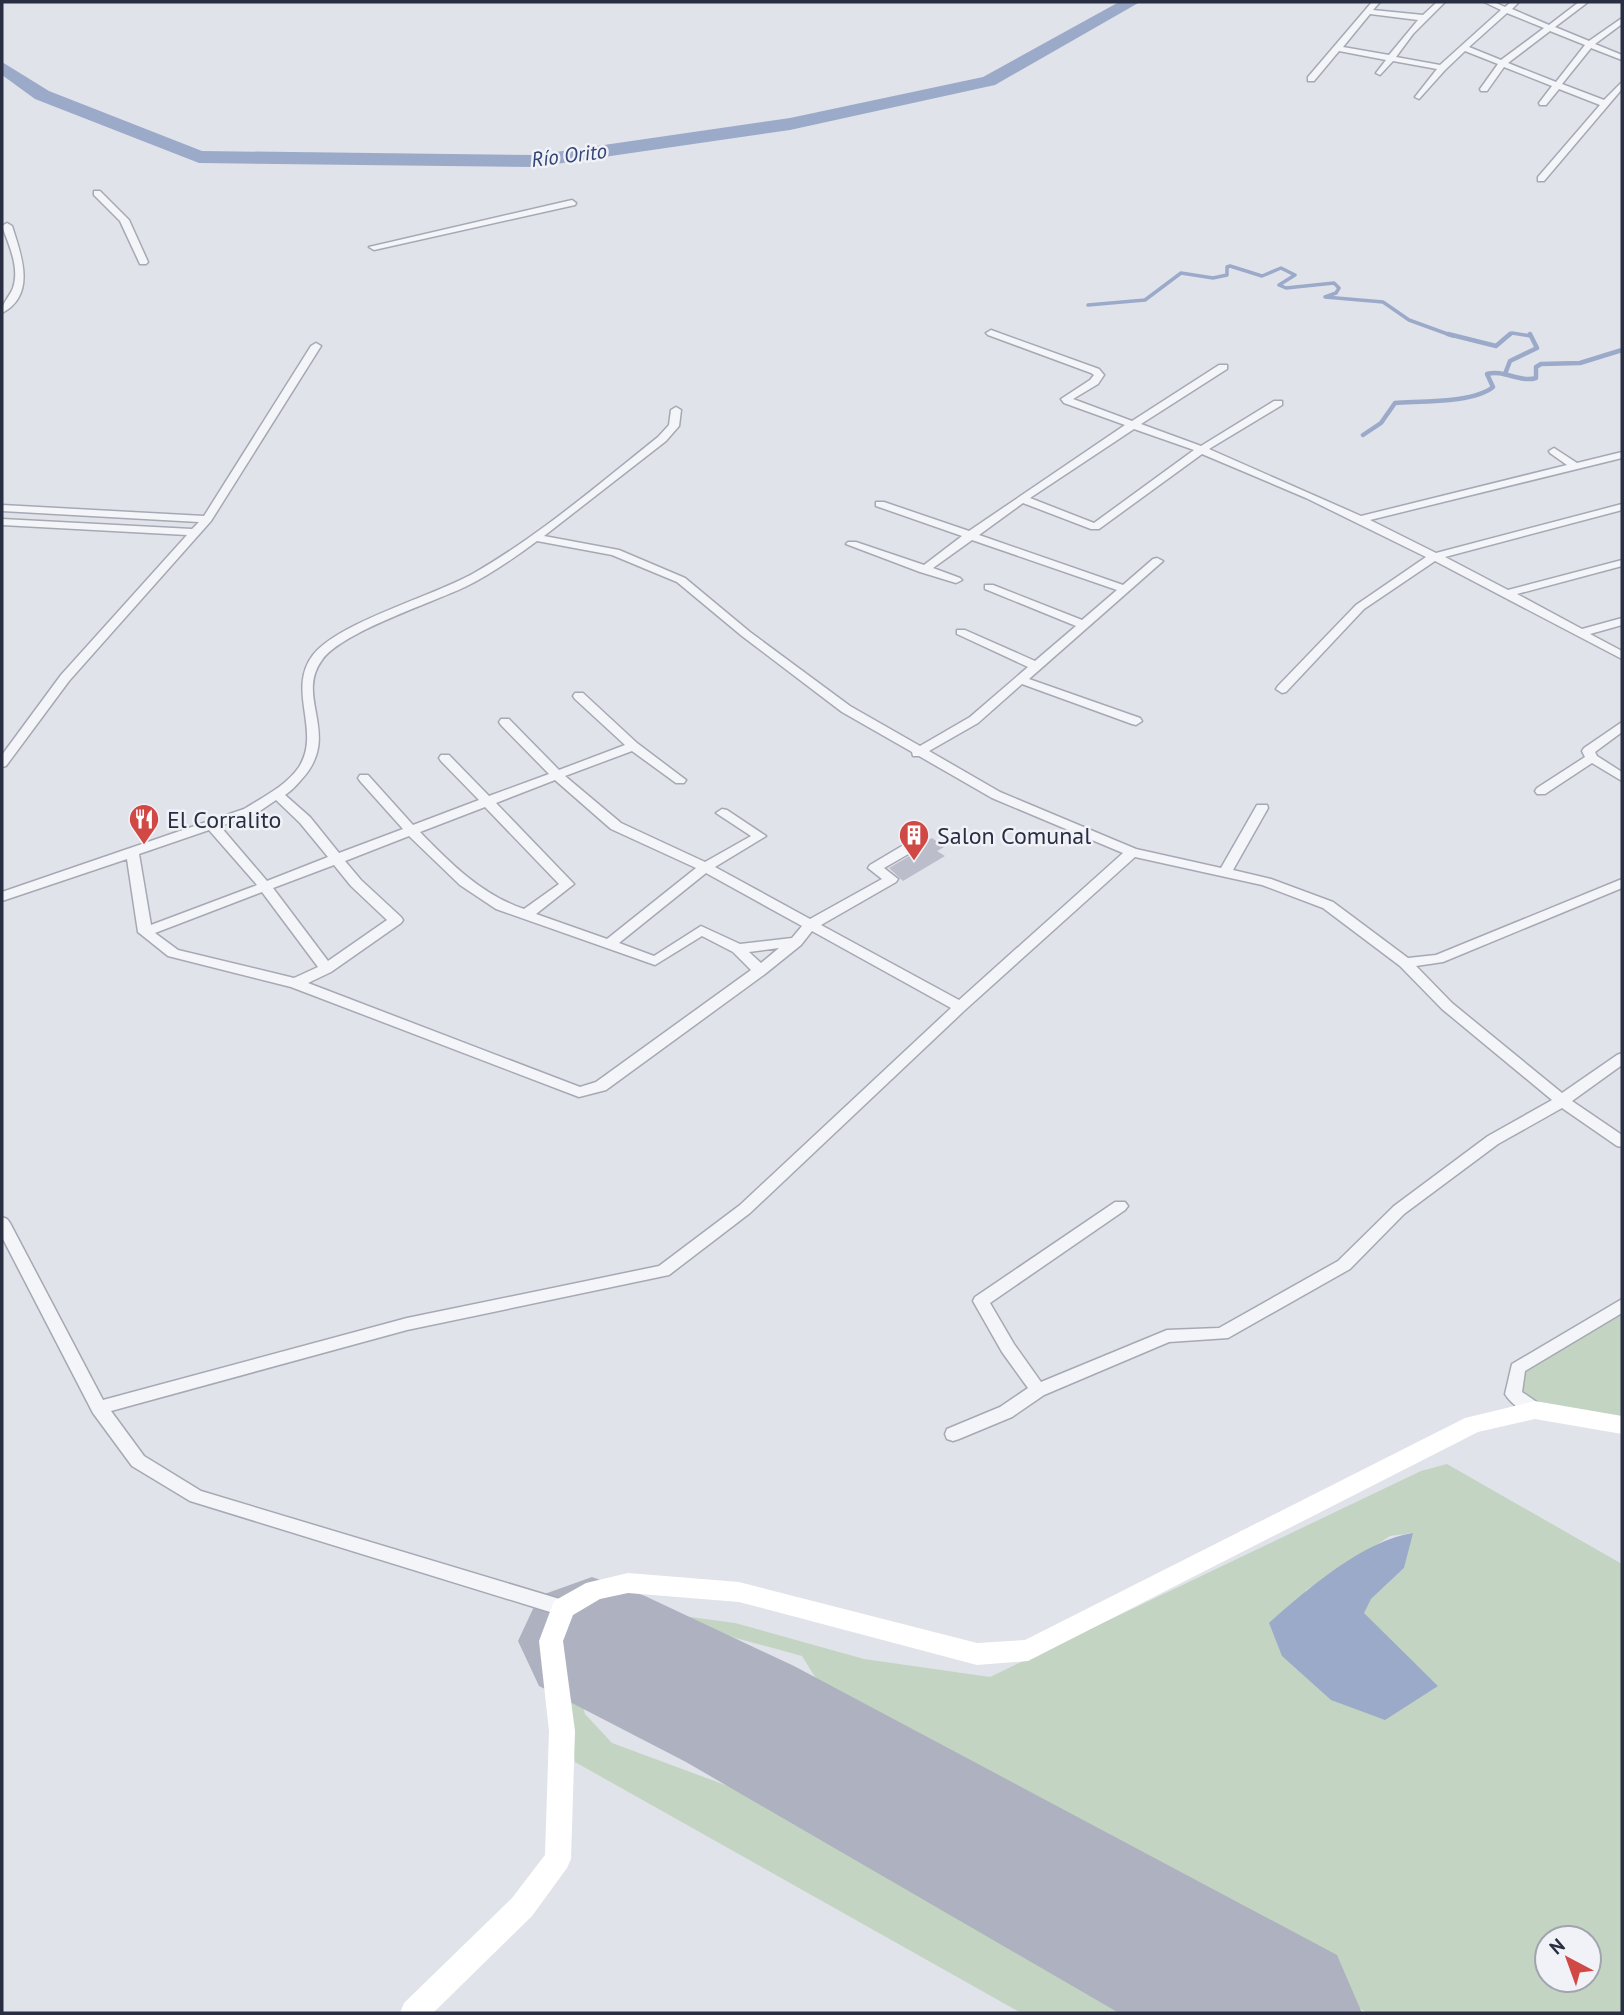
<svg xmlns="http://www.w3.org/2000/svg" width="1624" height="2015" viewBox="0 0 1624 2015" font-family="'PT Sans',sans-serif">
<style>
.green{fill:#c3d4c2;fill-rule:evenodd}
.water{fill:#9caaca}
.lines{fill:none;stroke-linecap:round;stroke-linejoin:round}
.stream-far1{stroke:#9caaca;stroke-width:3.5}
.stream{stroke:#9caaca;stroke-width:4.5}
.river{fill:#9caaca;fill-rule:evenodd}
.runway{fill:#aeb1bf;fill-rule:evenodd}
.building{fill:#bbbeca}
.street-casing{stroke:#a6a9b4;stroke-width:3}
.street{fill:#f4f5f8;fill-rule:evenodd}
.secondary{fill:#fff;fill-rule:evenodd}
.labels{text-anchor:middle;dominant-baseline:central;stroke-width:5;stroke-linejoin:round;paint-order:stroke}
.far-water-label{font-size:21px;font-style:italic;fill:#324577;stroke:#f1f2f7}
.poi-label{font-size:24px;fill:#292e42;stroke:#f1f2f7;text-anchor:start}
</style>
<rect width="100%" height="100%" fill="#e1e3ea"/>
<!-- green -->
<path class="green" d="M1622,1305V1425L1535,1410L1513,1394L1518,1368Z
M1447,1464L1622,1564V2013H1368L854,1739L802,1656L677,1622L604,1624L573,1647L574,1676L585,1714L612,1743L801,1813L820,1814L1184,2013H1021L575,1762L561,1652L582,1630L623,1614H668L735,1623L864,1659L990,1677L1421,1471ZM1412,1533L1404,1568L1371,1599L1363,1613L1438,1686L1305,1591L1390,1536ZM1547,1938H1589V1980H1547Z"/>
<!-- water -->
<path class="water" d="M1413,1533L1404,1568L1371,1599L1364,1613L1438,1686L1385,1720L1331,1700L1282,1656L1269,1623C1306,1590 1364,1540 1413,1533Z"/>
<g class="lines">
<!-- stream-far1 -->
<path class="stream-far1" d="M1088,305L1145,300L1181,273L1213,278L1227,275V267L1230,266L1262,276L1281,268L1295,275L1279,285L1286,288L1334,283L1339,288L1336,293L1325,297L1383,302L1409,320L1453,336
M1508,336L1512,333L1531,336"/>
<!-- stream -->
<path class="stream" d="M1448,334L1496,346L1510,334
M1505,374L1510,361L1537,348L1530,334
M1363,435L1381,423L1395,403C1420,401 1474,403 1493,387L1487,374C1503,369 1520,383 1536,378V367L1541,364L1580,363L1622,350"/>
<!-- river -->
<path class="river" d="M1119,2H1140L995,85L790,130L535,167L199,163L35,99L2,75V62L49,91L202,151L535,155L790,118L983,77Z"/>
<!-- runway -->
<path class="runway" d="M592,1577L645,1596L794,1666L1337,1955L1362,2013H1119L686,1762L539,1686L518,1641L539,1596Z"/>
</g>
<!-- building -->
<path class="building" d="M932,838L944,847L937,851L945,856L903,881L889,868L918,851L920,845Z"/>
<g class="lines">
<!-- street casing -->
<g class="street-casing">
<path id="street" d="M1372,2H1380L1373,10L1423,15L1437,2H1445L1413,34L1396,57L1440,65L1501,10L1484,2H1494L1505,7L1511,2H1519L1512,9L1549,25L1579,2H1588L1555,27L1589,41L1622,18V24L1595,44L1622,55V60L1591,48L1562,84L1604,100L1622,82V89L1544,181H1538V177L1600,105L1559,89L1546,105H1540L1539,103L1552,86L1504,67L1487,91H1481L1480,89L1498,64L1465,51L1445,70L1419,99L1415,97L1437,69L1393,61L1380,75L1376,73L1386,60L1339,51L1314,81H1308V77ZM1507,13L1544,28L1501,60L1469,47ZM1370,14L1418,20L1389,55L1343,47ZM1550,31L1585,45L1556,82L1508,63Z
M94,191H100L129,220L148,262L146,264H140L120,221L94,195Z
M572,200L576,203L575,205L374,250L369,247Z
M7,223L12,226C21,254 37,295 2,313C2,302 9,298 13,288C20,268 9,245 2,226Z
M991,330L1099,369L1104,375L1098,384L1073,399L1132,421L1219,365H1227V369L1141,424L1201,446L1274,401H1282V405L1209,449L1361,516L1567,465L1550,453L1549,451L1554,448L1577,463L1622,452V458L1370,520L1436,553L1622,504V510L1445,557L1508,590L1622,560V566L1517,594L1582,629L1622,618V625L1590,634L1622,651V659L1435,561L1364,609L1286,692L1282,693L1276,689L1278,686L1356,605L1426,557L1306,498L1202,454L1099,529H1091L1023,503L979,535L1123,585L1153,559L1157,558L1163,561L1029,679L1140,718L1142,721L1136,725L1132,724L1022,684L978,723L929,751L1000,792L1136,849L1221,868L1257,805H1267L1268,808L1233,870L1271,879L1333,902L1408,958L1436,955L1622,879V888L1443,962L1416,966L1452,1003L1562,1093L1617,1055L1622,1053V1065L1572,1101L1622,1135V1147L1617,1146L1562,1108L1498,1144L1404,1214L1350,1269L1228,1338L1169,1342L1044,1395L1012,1417L959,1439L953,1441L947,1439L945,1434L947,1429L1000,1407L1028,1388L1002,1352L973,1301L975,1297L1115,1202H1125L1128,1206L1125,1210L990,1303L1014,1344L1041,1382L1167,1330L1219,1328L1338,1261L1394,1206L1488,1136L1552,1100L1442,1009L1400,966L1323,908L1262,885L1135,857L965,1010L750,1213L669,1275L407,1330L111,1411L144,1456L201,1491L563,1600L569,1603L572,1608L569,1613L563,1616L190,1501L132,1466L93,1413L2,1237V1217L7,1219L10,1223L103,1400L407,1318L659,1266L740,1205L951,1008L812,931L801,945L765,974L606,1090L579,1097L291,987L168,956L138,932L127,859L2,901V892L244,809C263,797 286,786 299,767C322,731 286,690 313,655C339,622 434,596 474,573C540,535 599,484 658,437L669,425L671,410L676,407L681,410L679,426L666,441L544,536L619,550L685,578L750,632L850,706L920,746L970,717L1028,667L957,634V630H965L1035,661L1076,626L985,589V585H993L1082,620L1117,590L972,540L933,568L960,578L962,580L956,583L920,572L846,544L848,542H856L924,565L962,536L876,506V502H884L969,531L1125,425L1064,403L1061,399L1090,380L1094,375L1091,373L988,335L986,333ZM1134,429L1194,450L1094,523L1030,498ZM537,541L612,555L677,582L742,636L842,712L912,752L913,756H919L992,798L1123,853L959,1000L821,925L896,882L898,879L884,868L917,849L918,846L917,843H907L870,865L868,868L882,879L810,919L715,867L766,836L727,810L722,809L716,813L751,836L705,862L621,823L565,776L632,751L676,783H684L686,780L637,743L583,693H575L573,696L575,699L625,745L559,770L509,719H501L499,722L501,725L549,774L489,796L449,755H441L439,758L441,761L479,800L413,825L368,775H360L358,778L360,781L403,829L339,853L310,817L285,795C291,791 296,786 301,780C343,735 294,698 322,660C342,632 431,603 465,587C490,575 514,558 537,541ZM555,780L611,829L696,868L607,939L536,914L574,884L496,803ZM276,800L300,823L328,857L267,881L220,826L254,815ZM485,807L559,884L524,909C482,895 450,863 420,832ZM209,830L257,885L151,925L139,854ZM409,836L460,885L496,909L655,965L702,936L733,952L751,970L596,1082L580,1087L308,983L331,972L401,923L403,920L401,917L361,880L345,861ZM334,865L351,886L387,920L328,961L273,888ZM706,873L802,926L792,938L740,944L701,926L654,956L619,943ZM262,892L318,967L294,978L178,950L155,933ZM779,948L761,963L749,952Z
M316,343L321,346L211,521L69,681L6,766L2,767V755L61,675L187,535L2,525V519L192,529L199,522L2,511V505L204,516L311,346Z
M1622,722V732L1595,752L1597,756L1622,772V781L1592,763L1545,794H1537L1535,791L1537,788L1585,757L1582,751L1584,748Z
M1622,1299V1313L1525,1371L1522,1392L1541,1405L1543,1410L1541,1415C1528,1418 1511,1404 1505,1394L1512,1364Z"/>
</g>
<!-- street -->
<use href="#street" class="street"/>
<!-- secondary -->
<path class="secondary" d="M1535,1401L1622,1416V1434L1535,1419L1478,1432L1028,1661L977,1665L739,1602L628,1593L600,1599L573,1615L563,1641L575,1731L571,1859L567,1868L532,1916L433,2013H400L404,2003L512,1898L545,1855L549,1731L539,1641L554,1601L586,1583L628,1573L739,1582L977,1643L1025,1640L1465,1418Z"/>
</g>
<!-- icons -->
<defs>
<g id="restaurant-pin" transform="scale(1.575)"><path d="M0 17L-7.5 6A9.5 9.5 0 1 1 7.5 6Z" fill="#d04945" stroke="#f1f2f7"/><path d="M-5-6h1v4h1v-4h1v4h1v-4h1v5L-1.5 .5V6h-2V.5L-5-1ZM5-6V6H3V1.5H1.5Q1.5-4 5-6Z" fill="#fff"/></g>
<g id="building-pin" transform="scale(1.575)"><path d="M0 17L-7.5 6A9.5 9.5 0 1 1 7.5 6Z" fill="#d04945" stroke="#f1f2f7"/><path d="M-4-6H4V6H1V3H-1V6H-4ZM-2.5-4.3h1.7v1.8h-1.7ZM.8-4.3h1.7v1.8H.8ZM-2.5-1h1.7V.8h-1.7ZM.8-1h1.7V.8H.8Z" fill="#fff"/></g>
</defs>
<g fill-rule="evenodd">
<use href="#restaurant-pin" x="144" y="819"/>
<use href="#building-pin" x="914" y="835"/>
</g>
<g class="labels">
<!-- far-water labels -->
<g class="far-water-label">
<text transform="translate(569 155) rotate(-7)">Río Orito</text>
</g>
<!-- poi labels -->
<g class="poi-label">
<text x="167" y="819">El Corralito</text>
<text x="937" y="835">Salon Comunal</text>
</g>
</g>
<!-- border -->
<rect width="1624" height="2015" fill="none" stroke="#292e42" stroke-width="7"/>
<!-- north arrow -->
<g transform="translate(1568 1959) rotate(319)"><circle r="33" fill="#f1f2f7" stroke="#a1a4af" stroke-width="2"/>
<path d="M0-5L12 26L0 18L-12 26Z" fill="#d04945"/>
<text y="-10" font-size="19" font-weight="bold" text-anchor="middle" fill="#292e42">N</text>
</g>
</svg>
